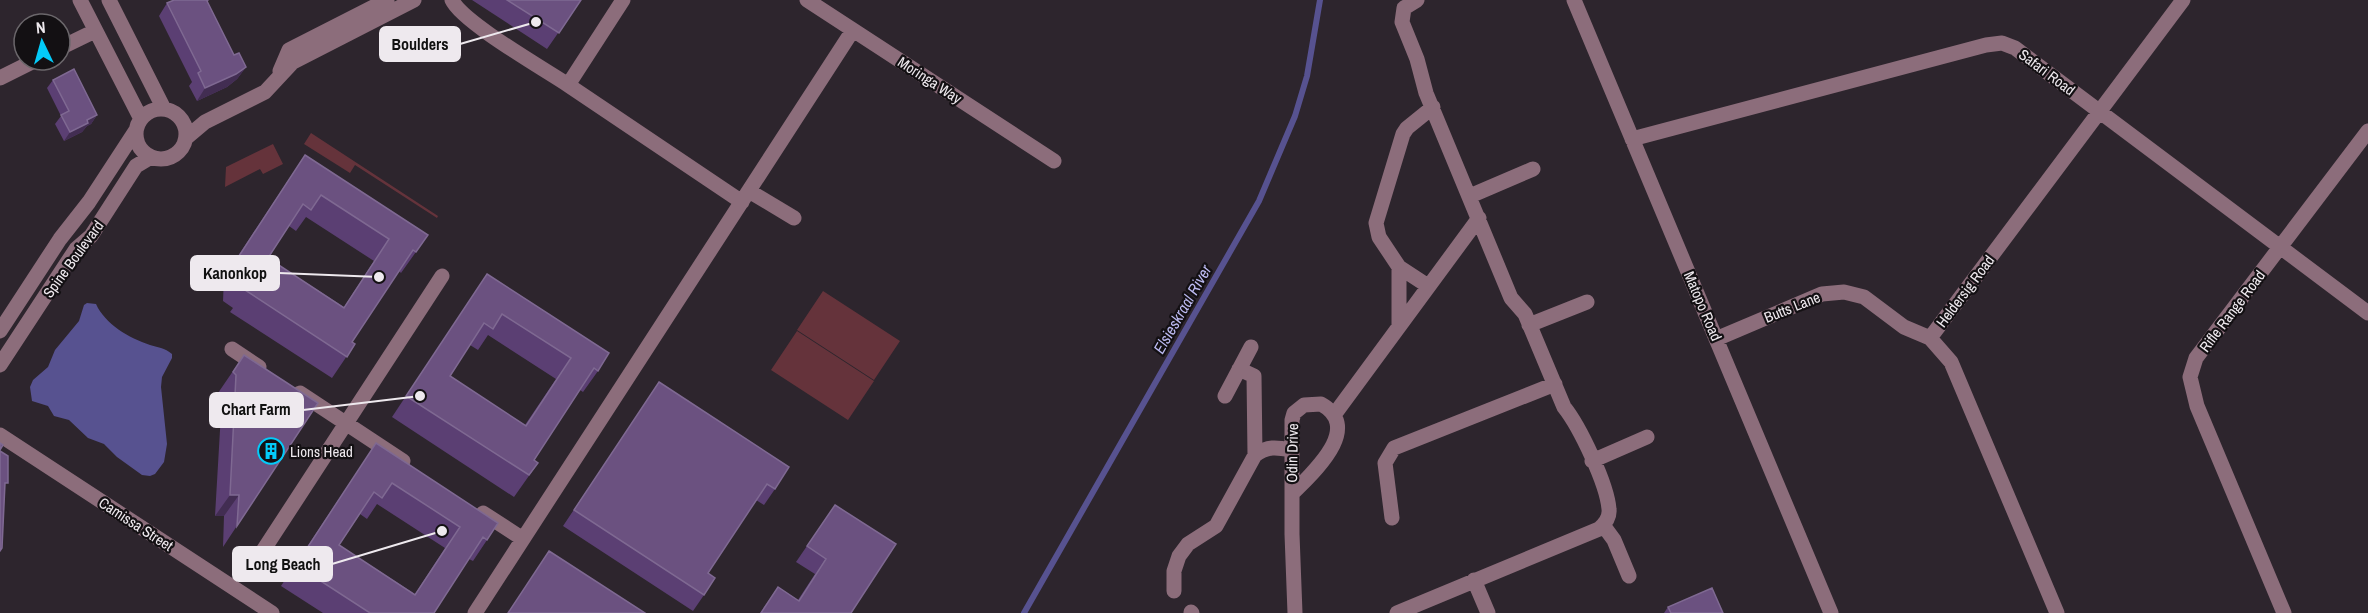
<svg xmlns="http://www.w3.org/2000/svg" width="2368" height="613" viewBox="0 0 2368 613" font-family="'Archivo Narrow',sans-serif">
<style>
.green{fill:#65333b}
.water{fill:#575290}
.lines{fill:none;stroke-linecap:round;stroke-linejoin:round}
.stream{stroke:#575290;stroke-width:6}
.minor{stroke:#8c6d7b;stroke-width:15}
.wall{fill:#5b3f73;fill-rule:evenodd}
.shaded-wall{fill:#422d52}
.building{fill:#6b5180;stroke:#7f6992;stroke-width:1.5;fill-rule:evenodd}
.labels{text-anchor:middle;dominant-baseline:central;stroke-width:4.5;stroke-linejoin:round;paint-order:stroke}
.street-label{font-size:15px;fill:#eee9ee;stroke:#131013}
.poi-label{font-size:15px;fill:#eee9ee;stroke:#131013;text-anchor:start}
.water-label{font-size:16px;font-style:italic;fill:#bcbaf1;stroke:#131013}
.leader{fill:none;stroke:#eee9ee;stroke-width:2}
.callout-dot{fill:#eee9ee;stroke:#131013;stroke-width:2}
.callout{fill:#eee9ee;stroke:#eee9ee;stroke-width:2}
.callout-label{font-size:16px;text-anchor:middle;font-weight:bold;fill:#111}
</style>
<rect width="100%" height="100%" fill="#2d252d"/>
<!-- green -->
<path class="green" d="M311,133L438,216L437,218L355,165L350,173L304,144Z
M273,144L283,164L263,174L260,169L225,187L226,167Z
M823,291L900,341L874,380L797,330Z
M797,331L874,381L848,420L771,370Z"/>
<!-- water -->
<path class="water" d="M87,303L96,304C105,324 129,338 150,345C157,347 165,348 172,354V358L162,377L161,387L167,444L164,462L155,474L150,476L142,475L117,457L104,444L88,438L69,420L54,416L48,406L32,401L30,387L33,380L48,367L55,350L79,321L84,305Z"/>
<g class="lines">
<!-- stream -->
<path class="stream" d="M1024,613L1259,201L1295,116L1307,76L1320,0"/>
<!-- minor -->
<path class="minor" d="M80,0L141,119
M109,0L164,109
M452,0C462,22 544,69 568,85L623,0
M807,0L1054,161
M1574,0L1831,613
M60,48L95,31
M280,71L289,50L387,0
M0,78L36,60
M568,85L742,202
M136 134a25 25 0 1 1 50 0a25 25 0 1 1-50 0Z
M186,138L205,122L265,92L293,62L414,0
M1632,139L1986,45L2002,43L2015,48L2368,313
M749,191L794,218
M1470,196L1533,169
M1399,267L1428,286
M1399,325V267L1379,237L1376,223L1403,134L1407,128L1433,107
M1529,325L1587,302
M0,331L60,239L89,202L136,130
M1930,338L2183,0
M1716,339L1822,294L1844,292L1864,297L1904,327L1930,338L1951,362L2057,613
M232,349L259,367
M0,365L76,249L91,236L136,166L151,157
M1239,369L1254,376L1255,455
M300,393L403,461
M1225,396L1251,347
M1334,415L1479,218
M0,435L272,613
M1592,461L1647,437
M1292,494C1312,473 1364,428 1321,404L1304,405L1294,413L1292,420V534L1295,613
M483,513L523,539
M1392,518L1385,463L1394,448L1555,384
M1603,525L1614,540L1629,576
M257,560L442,276
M1474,580L1488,613
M1174,591V571L1179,556L1188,544L1216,526L1255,455C1268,446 1276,447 1291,450
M1191,612L1192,613
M475,613L853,30
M1397,613L1599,529C1605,524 1610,517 1609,509C1607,484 1580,427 1564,407L1525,314L1511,298L1426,93L1417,59L1402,22L1404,8L1417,0
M2284,613L2197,406L2190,377L2196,358L2368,131"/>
</g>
<!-- wall -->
<path class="wall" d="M472,0H581L547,49Z
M167,3H208L234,55L246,67L237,79L227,87L197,101L189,86L192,82L159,16Z
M53,80L97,115L91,124L87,126L82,132L64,141L55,124L61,116L47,88Z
M305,155L428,235L401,273L399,271L352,342L355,344L332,378L230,312L233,308L223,301L224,277ZM306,217L374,261L344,307L268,258L289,226L296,231Z
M487,274L598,371L583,392L580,390L534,460L538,463L514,497L392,417ZM488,335L556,379L525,425L450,376L470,345L478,350Z
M244,355L318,403L223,547L224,516H215L222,396L218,393Z
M659,382L775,489L764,505L756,500L708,573L704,595L693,611L563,526Z
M376,443L487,540L473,561L469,559L434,613H323L281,586ZM377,504L445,548L415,594L339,545L360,514L367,519Z
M835,505L851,613H760L778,587L798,600L815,574L796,562Z
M1668,607L1723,613H1664Z"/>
<!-- shaded-wall -->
<path class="shaded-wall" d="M246,67L237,79L227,87L197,101L205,88Z
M97,115L91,124L87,126L82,132L64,141L70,132L87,120Z
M230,495H239L224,516H215Z"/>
<!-- building -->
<path class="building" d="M174,0H208L207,1L234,55L239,53L246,67L236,74L205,88L198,73L201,71L167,3Z
M507,0H581L559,33Z
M74,69L97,115L87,120L88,123L70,132L61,115L69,111L53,80Z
M305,155L428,235L416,252L413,250L352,342L355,344L347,357L245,290L248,286L238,280L239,256ZM321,195L389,239L344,308L268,258L303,204L311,210Z
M487,274L609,353L598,371L594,368L534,460L538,463L529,475L406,396ZM502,314L571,358L526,426L450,376L484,323L493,329Z
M244,355L318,403L237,526L239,495H230L236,375L233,372Z
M659,382L789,467L775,489L767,484L708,573L715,578L704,595L574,510Z
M0,443L3,445L0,450Z
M376,443L498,523L487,540L483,537L434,613H370L296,565ZM392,483L460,527L415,595L339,545L374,492L382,498Z
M0,451L8,456V483H5L2,548L0,551Z
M835,505L896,544L851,613H761L778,587L799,601L826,559L807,546Z
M549,551L645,613H508Z
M1712,588L1723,613H1671L1668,607Z"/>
<!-- icons -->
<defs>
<g id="building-ring" transform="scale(1.35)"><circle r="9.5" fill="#131013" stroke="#03cbf9" stroke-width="1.5"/><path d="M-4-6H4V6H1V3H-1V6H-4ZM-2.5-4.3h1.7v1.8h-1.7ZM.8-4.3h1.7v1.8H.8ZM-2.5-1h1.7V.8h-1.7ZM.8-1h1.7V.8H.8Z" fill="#03cbf9"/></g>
</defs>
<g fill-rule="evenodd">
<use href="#building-ring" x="271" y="451"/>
</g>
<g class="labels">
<!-- street labels -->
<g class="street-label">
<text transform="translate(2047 72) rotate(37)">Safari Road</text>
<text transform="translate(930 80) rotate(33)">Moringa Way</text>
<text transform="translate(73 259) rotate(-54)">Spine Boulevard</text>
<text transform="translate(1965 291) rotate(-53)">Heldersig Road</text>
<text transform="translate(1703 306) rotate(67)">Matopo Road</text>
<text transform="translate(1792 307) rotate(-22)">Butts Lane</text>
<text transform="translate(2232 311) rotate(-53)">Rifle Range Road</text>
<text transform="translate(1292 453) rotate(-89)">Odin Drive</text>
<text transform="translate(136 524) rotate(33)">Camissa Street</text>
</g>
<!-- poi labels -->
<g class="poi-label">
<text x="290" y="451">Lions Head</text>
</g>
<!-- water labels -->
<g class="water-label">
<text transform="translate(1182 309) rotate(-60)">Elsieskraal River</text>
</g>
</g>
<!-- callouts -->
<path class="leader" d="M536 22L460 44M379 277L279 273M420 396L303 410M442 531L332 564"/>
<g class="callout-dot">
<circle cx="536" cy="22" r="6"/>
<circle cx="379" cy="277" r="6"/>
<circle cx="420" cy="396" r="6"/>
<circle cx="442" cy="531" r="6"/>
</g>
<g class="callout">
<rect x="380" y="27" width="80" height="34" rx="6"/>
<rect x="191" y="256" width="88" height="34" rx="6"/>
<rect x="210" y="393" width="93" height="34" rx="6"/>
<rect x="233" y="547" width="99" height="34" rx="6"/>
</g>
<g class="callout-label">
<text x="420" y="50">Boulders</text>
<text x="235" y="279">Kanonkop</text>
<text x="256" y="415">Chart Farm</text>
<text x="283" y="570">Long Beach</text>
</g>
<!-- north arrow -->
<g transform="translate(42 42) rotate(355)"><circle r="28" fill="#131013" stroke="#6b676b" stroke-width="1.5"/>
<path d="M0-4.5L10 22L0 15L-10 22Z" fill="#03cbf9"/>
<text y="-9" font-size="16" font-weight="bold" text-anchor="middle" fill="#eee9ee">N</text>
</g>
</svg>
